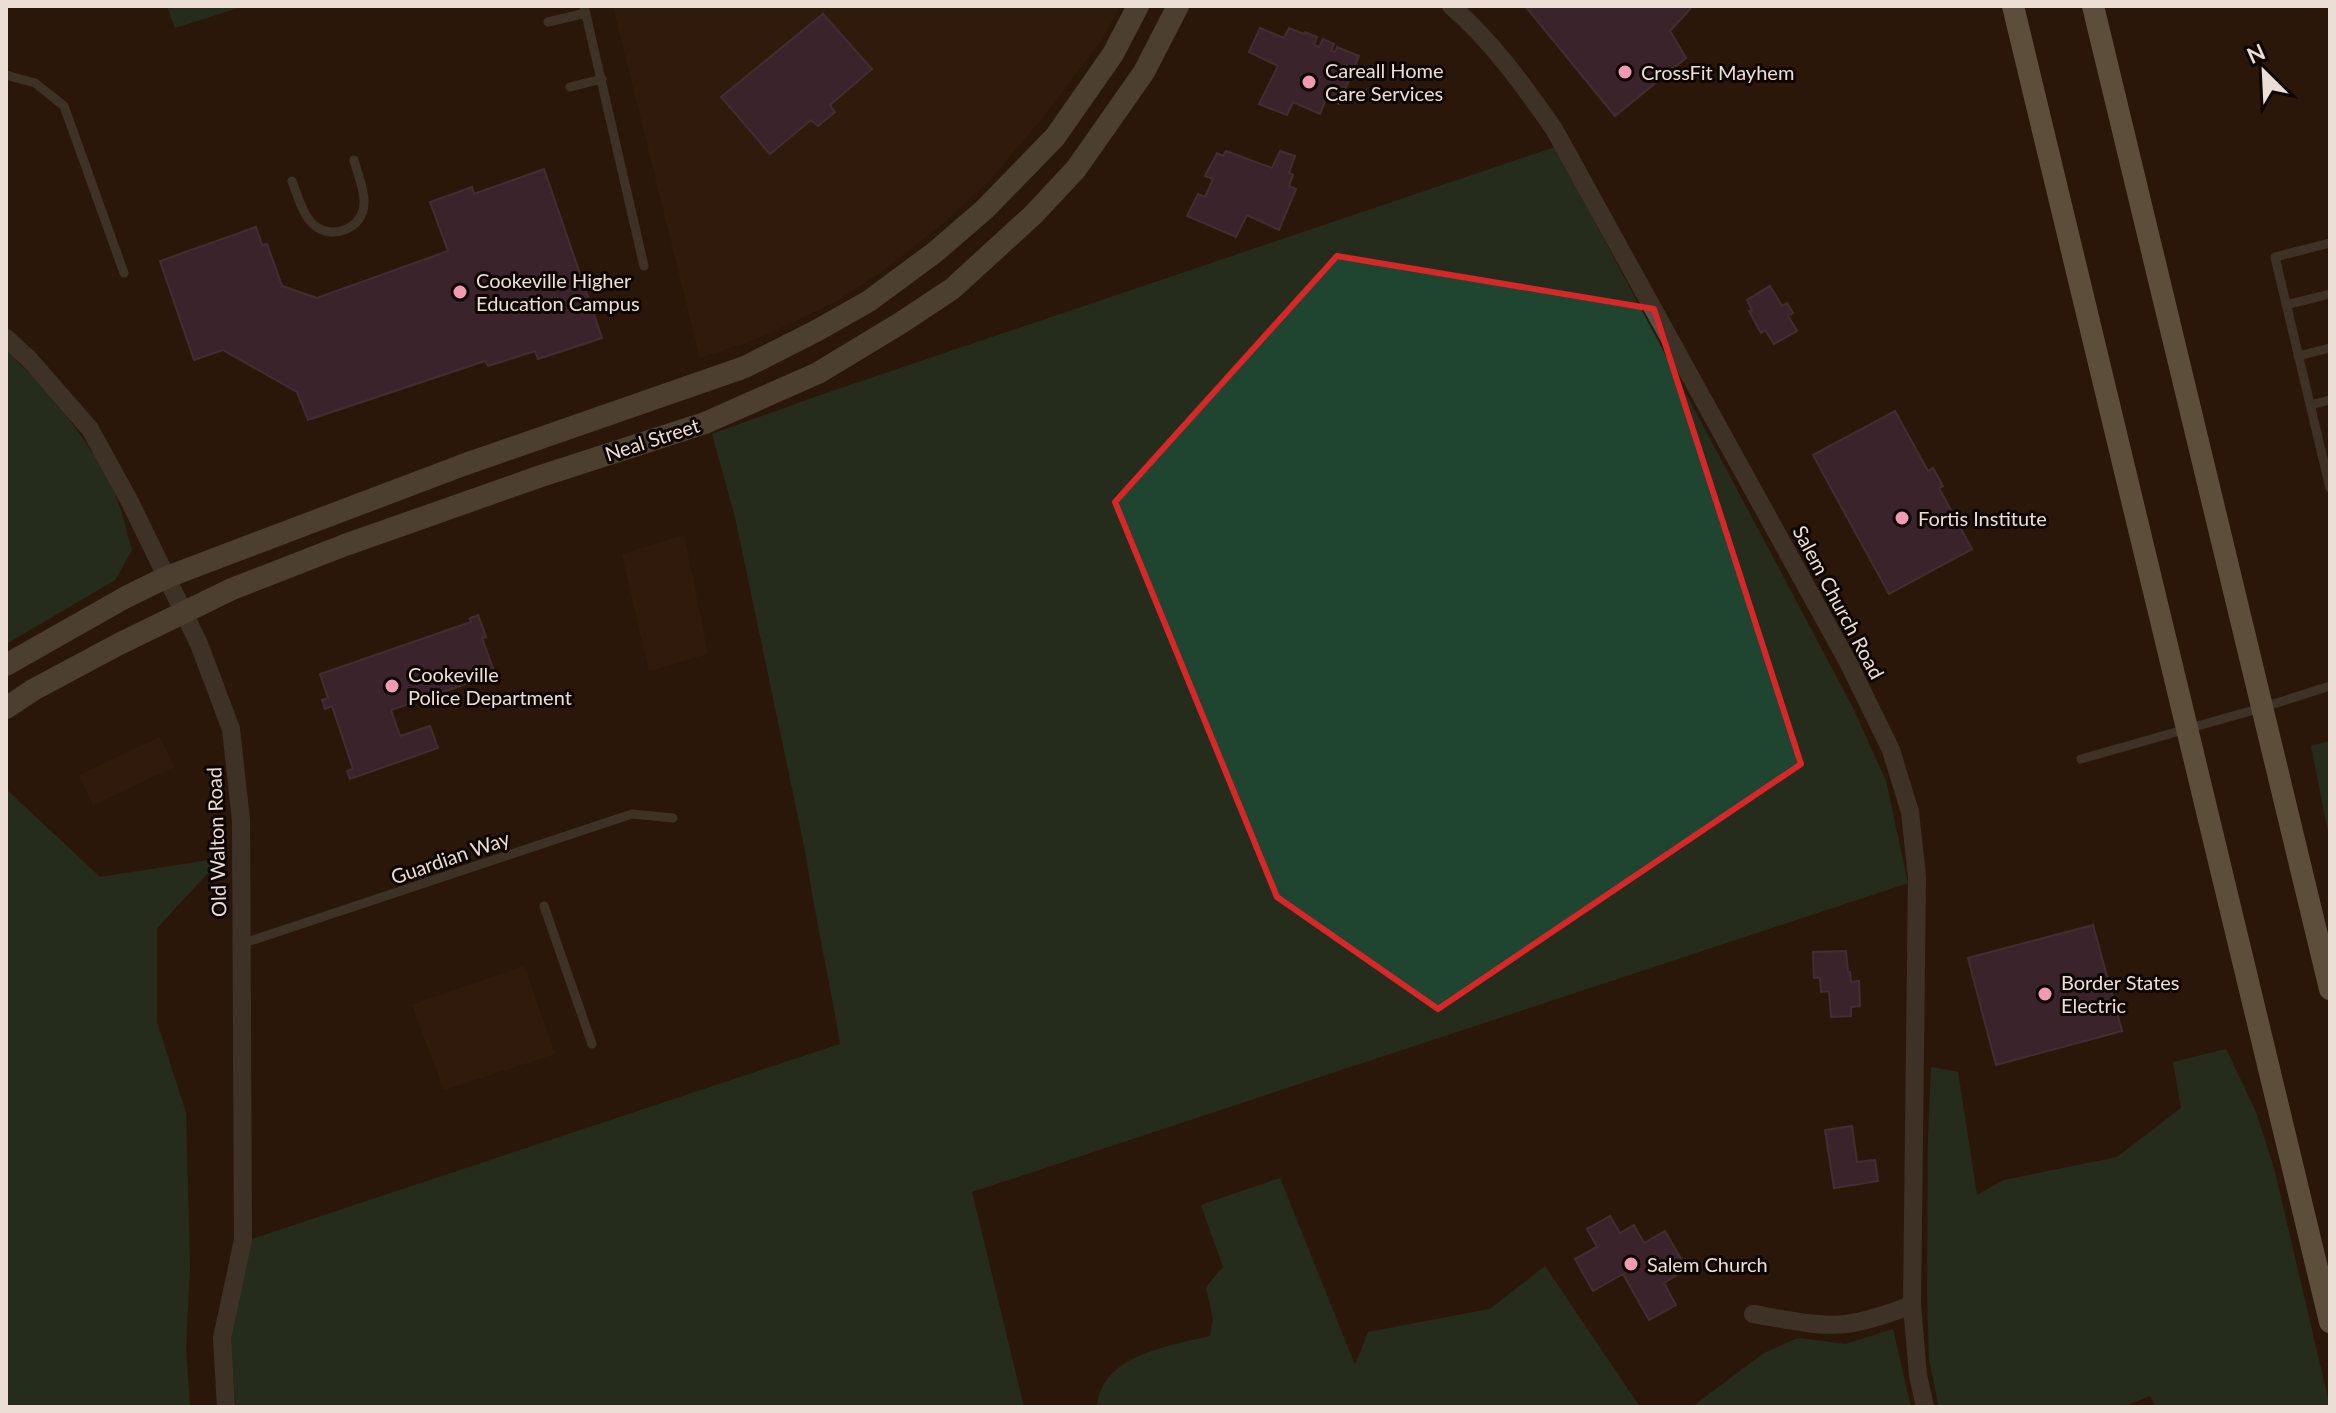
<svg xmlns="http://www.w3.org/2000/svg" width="2336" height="1413" viewBox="0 0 2336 1413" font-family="Lato,sans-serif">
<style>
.built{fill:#371d0c}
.green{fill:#1f4531}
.building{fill:#4c3251;stroke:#5b495e;stroke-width:2}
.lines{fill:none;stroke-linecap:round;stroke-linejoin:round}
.service{stroke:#565247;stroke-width:9}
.minor{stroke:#565247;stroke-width:18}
.secondary{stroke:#766f5e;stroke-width:22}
.trunk{stroke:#9a9078;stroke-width:22}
.marked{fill:none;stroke:#d62828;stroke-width:6;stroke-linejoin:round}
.poi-dot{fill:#f19ab2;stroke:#0e0603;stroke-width:3}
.labels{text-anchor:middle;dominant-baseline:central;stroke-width:6;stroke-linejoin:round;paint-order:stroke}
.poi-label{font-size:20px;fill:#ecddd5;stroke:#0e0603;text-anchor:start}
.street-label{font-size:20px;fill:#ecddd5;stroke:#0e0603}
</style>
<rect width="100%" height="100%" fill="#2c180b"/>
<!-- built -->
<path class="built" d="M613,6H1120L1103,38L1048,111L991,179L940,226L881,272L837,301L762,337L700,358Z
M684,535L708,654L649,671L622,554Z
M160,737L174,767L93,805L79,775Z
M524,966L555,1054L444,1090L412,1005Z"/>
<!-- green -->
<path class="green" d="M167,6H244L175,28Z
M1555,147L1852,706L1886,781L1908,883L972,1192L1024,1407H236L230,1338L252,1239L840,1044C830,980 815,919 806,855L735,517L712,434L832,391Z
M6,350C48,392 89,437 114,492C122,510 126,531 132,550L115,580L6,644Z
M2330,741V842L2311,746Z
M6,789L100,877L222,858L157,928V1022L186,1113L190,1268L186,1347L190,1407H6Z
M2226,1049L2256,1112L2274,1168L2330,1407H2156L2150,1396L2122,1407H1939L1929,1360L1927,1290L1928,1139L1931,1067L1958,1072L1977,1195L2004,1180L2117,1157L2181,1108L2173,1062Z
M1280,1178L1355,1365L1368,1332L1490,1309L1545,1266L1640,1407H1097C1101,1355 1169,1346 1210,1336L1213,1319L1206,1287L1223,1267L1201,1205Z
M1893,1329L1911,1407H1692L1764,1353L1798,1338L1846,1344Z"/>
<!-- building -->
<path class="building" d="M1525,6H1690L1691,8L1670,31L1686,58L1615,116Z
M823,14L872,69L830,105L835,112L818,126L811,120L770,154L721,97Z
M1260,28L1284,38L1289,28L1304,34L1305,32L1317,37L1314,45L1319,47L1323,39L1334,44L1331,51L1335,52L1337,47L1359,56L1339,104L1326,99L1320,114L1293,102L1287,115L1259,104L1278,66L1249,52Z
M1226,151L1272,168L1280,151L1295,156L1289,173L1293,175L1289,186L1296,189L1279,230L1247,215L1236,237L1187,216L1198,194L1205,197L1213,179L1205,176L1217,153L1223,156Z
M544,169L602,338L538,359L535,351L488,366L485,361L308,420L297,392L223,350L194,360L160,261L256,227L262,245L267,244L282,286L317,298L448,251L430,202L472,187L474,194Z
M1770,286L1782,306L1787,303L1793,313L1788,316L1797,331L1774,344L1765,330L1761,333L1749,311L1752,310L1747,300Z
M1895,411L1928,471L1933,468L1943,486L1939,488L1972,549L1889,594L1813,455Z
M478,615L486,637L482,638L495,674L391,710L400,736L430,726L438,748L350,779L347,771L353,769L332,706L325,709L322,700L328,698L320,674L471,622L470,618Z
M2093,925L2122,1031L1996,1065L1968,958Z
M1846,951L1848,972H1850L1851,982L1859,981L1860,1006L1851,1007V1016L1831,1017L1829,991L1821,992L1820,978H1814L1813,952Z
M1852,1126L1857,1162L1875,1160L1878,1181L1834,1188L1825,1130Z
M1610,1216L1620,1233L1634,1225L1644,1243L1665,1231L1687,1269L1664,1283L1676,1305L1649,1320L1623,1274L1593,1291L1575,1259L1597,1247L1587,1229Z"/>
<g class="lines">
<!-- service -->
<path class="service" d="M584,6L644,266
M548,22L586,13
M6,75L35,83L64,106L124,273
M570,87L602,79
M292,181C297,194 303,216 314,225C332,241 364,228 364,203C365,190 357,173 354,160
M2330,243L2275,257L2330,488
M2286,305L2330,294
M2298,356L2330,348
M2310,405L2330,400
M2081,759L2261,708L2330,686
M544,906L592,1044
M241,944L632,814L673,818"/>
<!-- minor -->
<path class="minor" d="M1451,6C1492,41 1523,85 1554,129L1849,664L1891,750L1910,812L1917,877L1912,1305L1918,1375L1925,1407
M6,338L29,359L90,429L130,502L199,644L231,729L241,820L243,1240L222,1338L226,1407
M1753,1314C1783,1319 1815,1327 1846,1324C1869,1321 1891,1313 1912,1305"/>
<!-- secondary -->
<path class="secondary" d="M6,665L126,597L167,577L463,465L745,367L816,331L869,301L934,253L985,209L1055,137L1113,54L1138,6
M6,708L33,690L119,644L232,589L345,545L541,476L705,423L818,373L899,324L952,289L1033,215L1076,169L1144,72L1178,6"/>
<!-- trunk -->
<path class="trunk" d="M2013,6L2330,1322
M2093,6L2330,989"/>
</g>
<!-- marked area -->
<path d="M0 0H2336V1413H0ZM1337,256L1654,309L1801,764L1438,1009L1277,897L1115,502Z" fill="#2c180b" fill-opacity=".55" fill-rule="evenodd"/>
<path class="marked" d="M1337,256L1654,309L1801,764L1438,1009L1277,897L1115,502Z"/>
<!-- markers -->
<g class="poi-dot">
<circle cx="1625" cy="72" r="8"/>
<circle cx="1309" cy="82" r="8"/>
<circle cx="460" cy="292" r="8"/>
<circle cx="1902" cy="518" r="8"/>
<circle cx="392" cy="686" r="8"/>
<circle cx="2045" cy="994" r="8"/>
<circle cx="1631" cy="1264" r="8"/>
</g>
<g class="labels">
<!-- poi labels -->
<g class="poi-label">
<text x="1325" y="70">Careall Home<tspan x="1325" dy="23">Care Services</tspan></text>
<text x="1641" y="72">CrossFit Mayhem</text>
<text x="476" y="280">Cookeville Higher<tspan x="476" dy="23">Education Campus</tspan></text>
<text x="1918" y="518">Fortis Institute</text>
<text x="408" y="674">Cookeville<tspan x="408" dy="23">Police Department</tspan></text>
<text x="2061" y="982">Border States<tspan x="2061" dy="23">Electric</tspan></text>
<text x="1647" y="1264">Salem Church</text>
</g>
<!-- street labels -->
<g class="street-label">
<text transform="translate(652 439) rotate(-18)">Neal Street</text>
<text transform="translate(1839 602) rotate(62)">Salem Church Road</text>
<text transform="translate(216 842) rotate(-92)">Old Walton Road</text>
<text transform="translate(450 857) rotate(-19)">Guardian Way</text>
</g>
</g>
<!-- border -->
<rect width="2336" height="1413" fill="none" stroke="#ecddd5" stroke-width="16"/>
<!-- north arrow -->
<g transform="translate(2264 72) rotate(336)" stroke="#0e0603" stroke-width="6" paint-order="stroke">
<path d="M0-6L14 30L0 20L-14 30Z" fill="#ecddd5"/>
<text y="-12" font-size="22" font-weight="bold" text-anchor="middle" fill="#ecddd5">N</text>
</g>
</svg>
